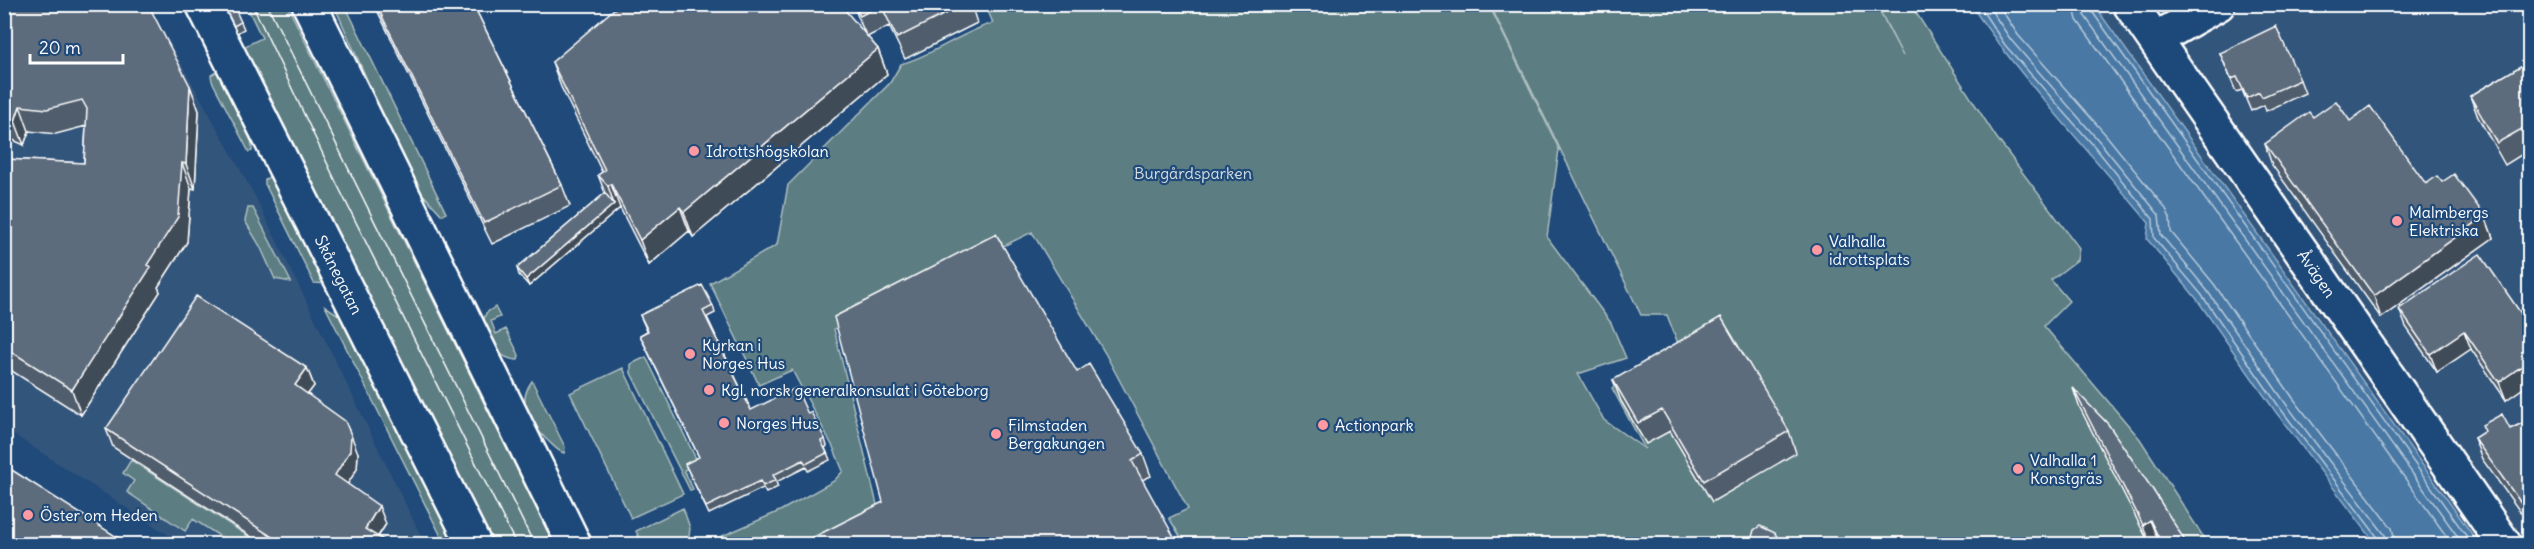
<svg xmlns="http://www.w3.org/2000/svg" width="2534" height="549" viewBox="0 0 2534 549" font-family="Delius,sans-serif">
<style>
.built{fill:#32547b}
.green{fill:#5b7d82;stroke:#adbec0;stroke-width:1.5}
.water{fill:#4878a4;stroke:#91aec8;stroke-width:1.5}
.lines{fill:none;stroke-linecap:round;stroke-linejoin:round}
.shore{stroke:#b6c9db;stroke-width:1.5}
.minor-casing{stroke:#fff;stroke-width:38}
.major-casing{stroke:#fff;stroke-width:38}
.minor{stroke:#1f4a7a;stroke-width:33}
.major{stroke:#1f4a7a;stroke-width:33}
.tram{stroke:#fff;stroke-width:1.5}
.wall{fill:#505d6c;stroke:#fff;stroke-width:1.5}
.shaded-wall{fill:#414c58;stroke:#fff;stroke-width:1.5}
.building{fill:#5d6c7d;stroke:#fff;stroke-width:1.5}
.poi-dot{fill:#ff9aa2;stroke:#1f4a7a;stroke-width:2}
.labels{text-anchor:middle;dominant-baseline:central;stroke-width:4.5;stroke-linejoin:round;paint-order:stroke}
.poi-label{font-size:16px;fill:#fff;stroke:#1f4a7a;text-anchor:start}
.park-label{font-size:16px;fill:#d6dee0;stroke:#1f4a7a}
.street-label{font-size:16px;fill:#fff;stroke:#1f4a7a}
</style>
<rect width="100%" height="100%" fill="#1f4a7a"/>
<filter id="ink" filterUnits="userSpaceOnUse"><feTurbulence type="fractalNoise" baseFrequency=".0167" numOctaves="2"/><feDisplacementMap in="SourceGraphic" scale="12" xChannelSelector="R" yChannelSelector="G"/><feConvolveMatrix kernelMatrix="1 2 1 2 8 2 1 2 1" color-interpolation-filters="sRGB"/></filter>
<g filter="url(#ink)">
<!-- built -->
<path class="built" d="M4,5H149L255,196L425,544H182L5,429Z
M2094,5H2529V544H2479Z"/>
<!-- green -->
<path class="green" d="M985,4L1489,5L1559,149L1547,237L1611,323L1626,358L1578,374L1604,420L1645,449L1612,388L1679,346L1667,315H1641L1490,5H1876L1903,56L1877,5H1911L1996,137L2079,248L2077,260L2051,280L2069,301L2044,326L2140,439L2208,544H1733V542L1732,544H1185L1169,518L1188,509L1105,353L1032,232L834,329L880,517L827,544H704L780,511L834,481L843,471L834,449L792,370L759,385L710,283L777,245L788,185L890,83L901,64C934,55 960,33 993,23Z
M246,5H287L554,544H493L243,47L262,38Z
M334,5H345L446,213L442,215L419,190L408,172Z
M219,70C232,95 253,122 252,151L249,152L212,81L211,75Z
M271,175L328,284L314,283L265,184V180Z
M248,208H253L291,282L275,279L260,246L245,221Z
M325,306L342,317L457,544H445Z
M495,307L500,317L491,321L496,334L506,329L519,355L518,360C495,359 491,340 483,322L486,313Z
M646,357L698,463L684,470L693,489L690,490L631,373V364Z
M623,368L683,494L631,518L570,393Z
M532,381L565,447L564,453C557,451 552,444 546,439C529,422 516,403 532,381Z
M131,460L260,544H232L193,519L185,531L127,492L134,481L123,473Z
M683,508L690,528L688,544H642L636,531Z"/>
<!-- water -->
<path class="water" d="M1971,5H2094L2479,544H2376L2275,411L2196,298L2147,239L2149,223C2089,150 2023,82 1971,5Z"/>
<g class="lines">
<!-- shore -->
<path class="shore" d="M1978,4L2005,45L2094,146L2153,219L2154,238L2201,294L2280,408L2379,539L2380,544
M1987,4L2011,40L2099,141L2159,215L2161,235L2206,289L2286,404L2385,535L2387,544
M1998,4L2018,35L2106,135L2166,209L2170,218L2171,232L2214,284L2293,398L2392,528L2396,544
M2073,4L2077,20L2452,544
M2082,4L2084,15L2463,544
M2089,4L2091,10L2472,544"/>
<!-- minor casing -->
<g class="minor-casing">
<g id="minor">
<path id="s1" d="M2130,4L2504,544"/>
<path d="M2156,39L2218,4"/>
</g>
</g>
<!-- major casing -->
<g class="major-casing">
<g id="major">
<path id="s2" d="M203,4L474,544"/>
<path d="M309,4L574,544"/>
</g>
</g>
<!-- minor -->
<use href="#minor" class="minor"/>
<!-- major -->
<use href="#major" class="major"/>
<!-- tram -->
<path class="tram" d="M252,4L337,184L516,544
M267,4L534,544"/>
</g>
<!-- wall -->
<path class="wall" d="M4,4L190,86L199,111L195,189L191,188L187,242L158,287L160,292L81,415L4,366V159L84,163L86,126L56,134L29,131L24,145L4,136Z
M374,4H473L562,185L570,206L492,244Z
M853,4H971L977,23L905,59L889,26L867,37L878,49L887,74L693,237L689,231L649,265L620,208L529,286L519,275L517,268L605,193L598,175L602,172L561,87L552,62L867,37L860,22Z
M224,6L241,22L244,29L237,33Z
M2220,53L2300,80L2305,93L2266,111L2264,105L2251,111L2242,90L2236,92Z
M2529,61V150L2505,165L2478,117L2470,96Z
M2313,117L2426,184L2442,182L2485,216L2493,238L2381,318L2272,165L2265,144Z
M713,306L715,313L707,317L751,410L808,414L825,439L827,446L825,448L830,460L808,471L806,467L776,482L778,487L766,493L763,488L709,514L685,464L699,457L643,342L640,335L647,331L640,315Z
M2399,309L2529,325L2506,400L2471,349L2437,372L2406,327Z
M307,368L314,386L308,394L358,453L357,469L347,484L386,524L378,537L390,544H262L113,447L106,429Z
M1077,372L1143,454L1151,476L1142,480L883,502Z
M1613,380L1789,431L1796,453L1712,502L1670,431L1646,444L1621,401Z
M2073,388L2187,544H2160L2157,538L2149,543L2079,406Z
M2529,420V524L2482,459L2474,438L2510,429Z"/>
<!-- shaded-wall -->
<path class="shaded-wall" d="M878,49L887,74L693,237L684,212Z
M190,86L199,111L195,189L186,164Z
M20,106L29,131L24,145L15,121Z
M182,163L191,188L187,242L158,287L160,292L81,415L72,390L147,265Z
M611,184L620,208L529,286L526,279L614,204L608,186Z
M680,207L689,231L649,265L640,240Z
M2485,216L2493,238L2381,318L2374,296Z
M2464,331L2471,349L2437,372L2430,354Z
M2529,361V384L2506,400L2499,382Z
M307,368L314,386L301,403L295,385Z
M351,435L358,453L357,469L342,493L335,475Z
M379,506L386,524L373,544L365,529Z
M2150,520L2157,538L2149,543L2143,525Z"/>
<!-- building -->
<path class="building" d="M4,4H148L190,86L186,164L182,163L178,217L147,265L151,267L72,390L4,347V159L84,163L87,109L82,100L47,109L20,106L15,121L4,115Z
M226,4H233L241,22L234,26L224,6Z
M376,4H473L562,185L484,223Z
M620,4H840L878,49L684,212L680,207L640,240L611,184L608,186L598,175L605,170L552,62Z
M854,4H965L897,38L881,5L860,16Z
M2276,26L2300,80L2262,97L2259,92L2247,98L2237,77L2231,79L2220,53Z
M2529,61V125L2497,143L2470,96Z
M2336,101L2350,121L2370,106L2426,184L2437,176L2442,182L2454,174L2485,216L2374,296L2265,144L2309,112L2313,117Z
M605,193L614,204L526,279L517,268Z
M996,234L1077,372L1089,364L1143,454L1132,461L1178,544H800L883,502L834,317Z
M2480,254L2529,325V361L2499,382L2464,331L2430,354L2399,309Z
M702,285L713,306L703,311L751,410L796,388L808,414L811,412L825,439L821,441L827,453L806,464L803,460L773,475L776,480L763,486L760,481L706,507L685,464L699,457L640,335L648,331L640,315Z
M196,296L307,368L295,385L345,421L351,435L350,451L335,475L379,506L365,529L390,544H283L106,429Z
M1721,317L1789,431L1704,481L1662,410L1638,423L1613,380Z
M2073,388L2108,424L2153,490L2187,544H2162L2150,520L2143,525Z
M2502,414L2510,429L2529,420V504L2521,503L2474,438L2485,431L2482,425Z
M4,465L128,544H4Z
M1760,526L1775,533L1781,544H1751V541L1754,530Z"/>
</g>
<!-- markers -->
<g class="poi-dot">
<circle cx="694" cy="151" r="6"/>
<circle cx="2397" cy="221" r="6"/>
<circle cx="1817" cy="250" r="6"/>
<circle cx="690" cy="354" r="6"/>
<circle cx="709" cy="390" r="6"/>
<circle cx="724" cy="423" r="6"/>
<circle cx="1323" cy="425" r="6"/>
<circle cx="996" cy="434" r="6"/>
<circle cx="2018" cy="469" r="6"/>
<circle cx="28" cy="515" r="6"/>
</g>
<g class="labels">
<!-- poi labels -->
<g class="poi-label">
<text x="706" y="151">Idrottshögskolan</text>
<text x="2409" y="212">Malmbergs<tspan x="2409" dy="18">Elektriska</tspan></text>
<text x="1829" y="241">Valhalla<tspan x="1829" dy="18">idrottsplats</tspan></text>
<text x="702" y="345">Kyrkan i<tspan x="702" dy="18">Norges Hus</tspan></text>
<text x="721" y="390">Kgl. norsk generalkonsulat i Göteborg</text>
<text x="736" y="423">Norges Hus</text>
<text x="1008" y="425">Filmstaden<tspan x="1008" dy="18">Bergakungen</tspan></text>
<text x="1335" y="425">Actionpark</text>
<text x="2030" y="460">Valhalla 1<tspan x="2030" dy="18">Konstgräs</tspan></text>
<text x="40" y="515">Öster om Heden</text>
</g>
<!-- park labels -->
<g class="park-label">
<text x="1193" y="173">Burgårdsparken</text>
</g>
<!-- street labels -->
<g class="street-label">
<text stroke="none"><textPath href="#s2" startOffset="303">Skånegatan</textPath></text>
<text stroke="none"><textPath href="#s1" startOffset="328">Åvägen</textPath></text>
</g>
</g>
<!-- margin -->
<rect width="2534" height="549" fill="none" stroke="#1f4a7a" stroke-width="24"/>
<rect x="12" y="12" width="2510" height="525" fill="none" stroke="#fff" stroke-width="2" filter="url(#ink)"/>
<!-- scale -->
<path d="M30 54v9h93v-9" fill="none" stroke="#ffffff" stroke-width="3"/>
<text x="39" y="54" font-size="18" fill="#ffffff" stroke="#1f4a7a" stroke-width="4.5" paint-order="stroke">20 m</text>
</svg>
